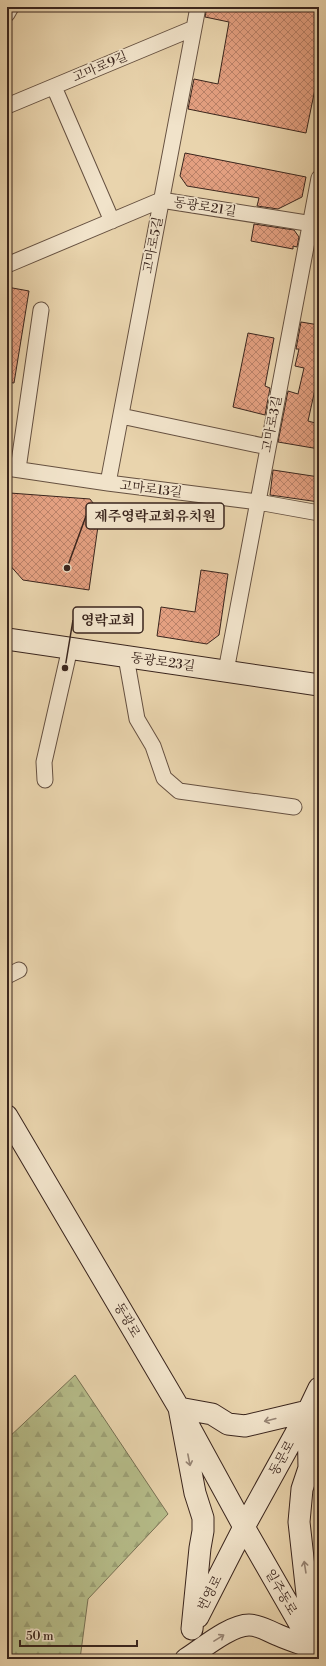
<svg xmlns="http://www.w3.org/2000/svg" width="326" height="1666" viewBox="0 0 326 1666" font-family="'Libre Bodoni','Noto Serif KR',serif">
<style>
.forest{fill:url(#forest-firs);stroke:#787154}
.building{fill:url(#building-cross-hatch);stroke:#3a251d}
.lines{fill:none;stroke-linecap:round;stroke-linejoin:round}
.minor-casing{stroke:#665141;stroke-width:17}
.secondary-casing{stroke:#3a251d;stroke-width:23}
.minor{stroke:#f1e3ca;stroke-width:15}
.secondary{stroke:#f1e3ca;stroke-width:21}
.oneway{stroke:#968474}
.labels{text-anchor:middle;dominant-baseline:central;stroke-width:3.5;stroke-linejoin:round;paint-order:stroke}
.street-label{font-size:13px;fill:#3a251d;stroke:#f1e3ca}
.leader{fill:none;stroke:#3a251d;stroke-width:1.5}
.callout-dot{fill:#3a251d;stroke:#f1e3ca;stroke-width:1.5}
.callout{fill:#f1e3ca;stroke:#3a251d;stroke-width:1.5}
.callout-label{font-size:14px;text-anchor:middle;font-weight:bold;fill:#3a251d}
</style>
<defs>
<pattern id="forest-firs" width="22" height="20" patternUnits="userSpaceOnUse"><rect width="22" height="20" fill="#b6bd8a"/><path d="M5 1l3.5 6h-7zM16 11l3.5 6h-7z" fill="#9da277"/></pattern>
<pattern id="building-cross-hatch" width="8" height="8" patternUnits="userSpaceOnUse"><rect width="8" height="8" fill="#e4a081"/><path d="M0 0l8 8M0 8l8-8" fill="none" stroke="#ba8269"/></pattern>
</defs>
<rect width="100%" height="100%" fill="#e9d4ad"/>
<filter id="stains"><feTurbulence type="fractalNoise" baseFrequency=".005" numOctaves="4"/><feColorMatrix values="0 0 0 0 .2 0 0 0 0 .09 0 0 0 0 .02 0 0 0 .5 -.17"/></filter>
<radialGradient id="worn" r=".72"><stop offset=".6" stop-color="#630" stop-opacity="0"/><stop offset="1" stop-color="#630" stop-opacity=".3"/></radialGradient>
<!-- forest -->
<path class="forest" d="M75,1375L168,1514L88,1599L80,1659H7V1439Z"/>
<!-- building -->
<path class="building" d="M207,7H319V79L317,90L315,89L306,133L188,109L194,79L218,84L229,22L205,17Z
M185,153L306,177L302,197L278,209L257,206L259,198L187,186L180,176Z
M254,224L294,230L299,237L297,247L293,246V249L251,241Z
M7,287L29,291L14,383L7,382Z
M301,322L319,325V378L318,385H316L308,421L319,424V449L278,442L288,391L298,394L304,368L295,366L299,349H296Z
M248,333L274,338L265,386L270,388L265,415L233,407Z
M273,470L319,477V502L270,495Z
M10,493L90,499L100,512L89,590L23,580L7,562V533Z
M201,570L228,574L219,635L207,644L157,636L161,607L195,612Z"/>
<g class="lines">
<!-- minor casing -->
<g class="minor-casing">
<path id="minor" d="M7,14L11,7
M54,87L112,221
M7,106L194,28
M7,265L161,200L319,225
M121,416L268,447
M7,468L108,483L258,502L319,513
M18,469L41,310
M108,483L198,7
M126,657L137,719L153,746L164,778L179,791L294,807
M226,671L319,178
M45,780L44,762L70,648
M7,976L19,970"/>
</g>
<!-- secondary casing -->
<g class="secondary-casing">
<path id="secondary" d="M7,639L319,685
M7,1116L179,1408L244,1527L310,1642
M198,1617L244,1527L308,1411L319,1388
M186,1659C202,1649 230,1625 249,1625C260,1625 268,1631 278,1635C289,1640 302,1644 313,1648L299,1522L302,1489L309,1468L308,1411L245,1426L228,1424L212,1414L179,1408L195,1493L203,1518V1531L200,1548L192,1629"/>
</g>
<!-- minor -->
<use href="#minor" class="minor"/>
<!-- secondary -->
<use href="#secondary" class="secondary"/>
</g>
<!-- one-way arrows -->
<defs><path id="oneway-shaft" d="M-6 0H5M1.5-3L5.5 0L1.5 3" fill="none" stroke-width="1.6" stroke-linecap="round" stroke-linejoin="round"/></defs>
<g class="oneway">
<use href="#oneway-shaft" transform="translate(270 1420) rotate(166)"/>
<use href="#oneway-shaft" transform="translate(189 1460) rotate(79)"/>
<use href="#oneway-shaft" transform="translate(305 1567) rotate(-99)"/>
<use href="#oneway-shaft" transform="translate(219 1638) rotate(-32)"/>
</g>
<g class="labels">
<!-- street labels -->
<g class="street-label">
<text transform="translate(100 67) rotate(-23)">고마로9길</text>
<text transform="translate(205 207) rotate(9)">동광로21길</text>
<text transform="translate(153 245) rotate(-79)">고마로5길</text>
<text transform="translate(272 424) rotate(-79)">고마로3길</text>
<text transform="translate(151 489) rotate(7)">고마로13길</text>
<text transform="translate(163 662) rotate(8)">동광로23길</text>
<text transform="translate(127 1320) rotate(60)">동광로</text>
<text transform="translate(282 1458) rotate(-61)">동문로</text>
<text transform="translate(281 1592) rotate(60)">일주동로</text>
<text transform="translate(210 1593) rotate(-63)">번영로</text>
</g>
</g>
<!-- callouts -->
<path class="leader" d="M67 568L86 516M65 668L73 620"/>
<g class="callout-dot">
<circle cx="67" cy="568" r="4"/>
<circle cx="65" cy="668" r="4"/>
</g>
<g class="callout">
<rect x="86" y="503" width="138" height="26" rx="4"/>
<rect x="73" y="607" width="70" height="26" rx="4"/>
</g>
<g class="callout-label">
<text x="155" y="521">제주영락교회유치원</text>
<text x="108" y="625">영락교회</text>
</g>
<!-- margin -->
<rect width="326" height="1666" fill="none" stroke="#e9d4ad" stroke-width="24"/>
<rect x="8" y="8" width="310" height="1650" fill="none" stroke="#3a251d" stroke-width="2"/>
<rect x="12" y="12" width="302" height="1642" fill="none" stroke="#3a251d"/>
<!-- scale -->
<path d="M20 1640v6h117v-6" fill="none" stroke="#3a251d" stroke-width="2"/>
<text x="26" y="1640" font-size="12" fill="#3a251d" stroke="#f1e3ca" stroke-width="3" paint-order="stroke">50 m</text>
<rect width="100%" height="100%" filter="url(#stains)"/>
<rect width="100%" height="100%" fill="url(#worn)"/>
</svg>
